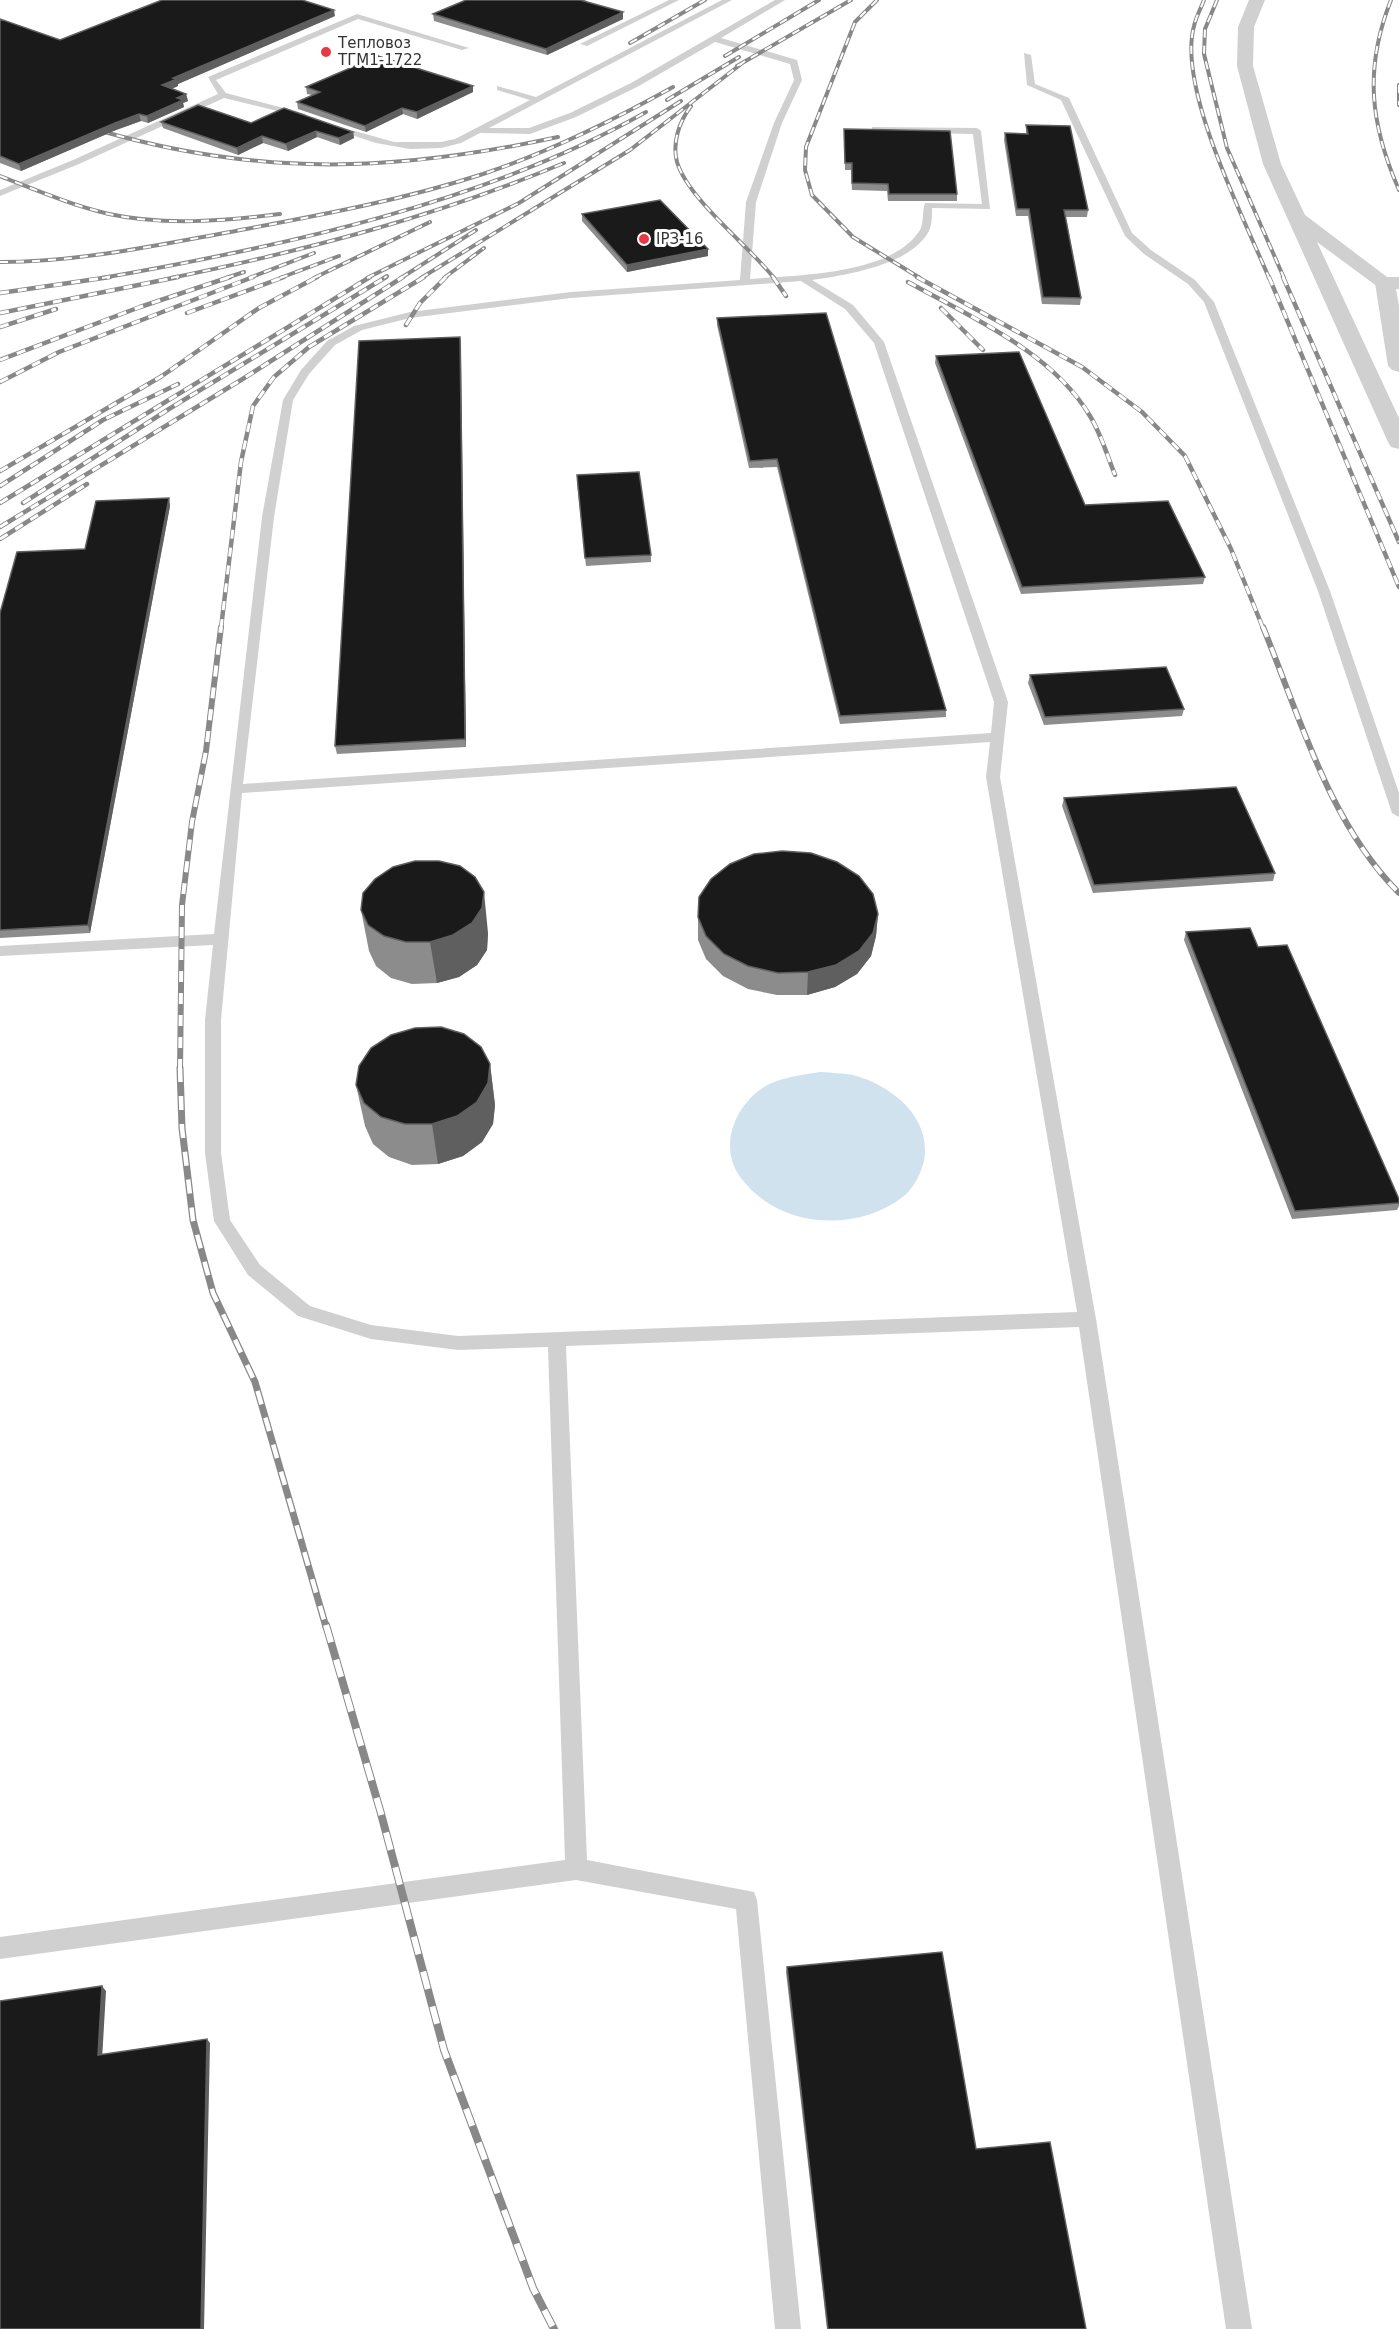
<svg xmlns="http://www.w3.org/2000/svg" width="1399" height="2329" viewBox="0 0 1399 2329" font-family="'DejaVu Sans',sans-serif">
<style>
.water{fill:#cfe2ee}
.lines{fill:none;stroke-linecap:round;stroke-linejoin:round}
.service{fill:#d0d0d0;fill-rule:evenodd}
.minor{fill:#d0d0d0;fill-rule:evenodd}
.tertiary{fill:#d0d0d0;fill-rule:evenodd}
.rail-far4-casing{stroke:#888;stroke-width:4}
.rail-far3-casing{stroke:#888;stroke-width:4.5}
.rail-far2-casing{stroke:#888;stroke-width:6}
.rail-far1-casing{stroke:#888;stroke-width:7}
.rail-casing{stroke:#888;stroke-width:8}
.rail-far4{stroke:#fff;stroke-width:2;stroke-dasharray:8;stroke-linecap:butt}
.rail-far3{stroke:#fff;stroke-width:3;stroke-dasharray:9;stroke-linecap:butt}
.rail-far2{stroke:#fff;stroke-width:4;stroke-dasharray:11;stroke-linecap:butt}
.rail-far1{stroke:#fff;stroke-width:4.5;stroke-dasharray:14;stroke-linecap:butt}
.rail{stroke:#fff;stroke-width:6;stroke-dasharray:18;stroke-linecap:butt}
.wall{fill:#8c8c8c}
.shaded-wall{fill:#5f5f5f}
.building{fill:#1a1a1a;stroke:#5f5f5f;stroke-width:1.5}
.poi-dot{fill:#e63946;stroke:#fff;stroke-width:2}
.labels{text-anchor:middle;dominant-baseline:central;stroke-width:6;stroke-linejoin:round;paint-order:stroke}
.far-poi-label{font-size:15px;fill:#333;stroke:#fff;text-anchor:start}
</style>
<rect width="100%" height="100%" fill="#fff"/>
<!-- water -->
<path class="water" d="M821,1072C831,1073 842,1073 853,1075C891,1085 932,1117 924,1161C921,1173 914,1188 904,1196C856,1234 778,1228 741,1178C718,1148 734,1106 764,1087C781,1077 801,1075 821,1072Z"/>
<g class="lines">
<!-- service -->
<path class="service" d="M669,0H679L587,46L580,44Z
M722,0H732L489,128H529L570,113L631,83L775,0H785L721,38L797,60L802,80L782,123L756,202L750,279C797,275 892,275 920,230C924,223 922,211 925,203L982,204L973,134L875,132L872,131V127L977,128L981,131L990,209L932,208C932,215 932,225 929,231C911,265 847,275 812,280L853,305L884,342L1008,702L1000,777L1096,1319L1252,2329H1226L1079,1327L566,1346L587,1860L754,1892L757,1900L801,2329H775L736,1909L576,1880L0,1959V1937L565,1860L548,1347L458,1350L371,1339L298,1316L248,1275L214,1221L205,1153V1020L213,945L0,956V946L214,934L262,517L283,400L301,370L327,341L354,326L410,312L571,292L740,280L746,202L774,123L794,80L790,64L715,42L637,87L576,117L530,134L480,133L461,143L441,148L410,149L376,143L330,128V124L394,142H441L455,139L530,100L497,90V86L536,97ZM801,281L845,309L874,343L994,702L991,733L243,784L274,517L293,400L309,374L335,345L362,330L410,318L571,298ZM990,742L986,777L1077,1312L458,1336L371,1325L310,1306L260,1265L230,1220L221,1153V1020L242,793Z
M357,14L469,48L462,50L358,19L216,80L226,93L306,114V118L224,98L79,164L0,196V190L73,160L218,94L208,77Z
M1024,53L1031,55L1035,84L1069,98L1132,233L1151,250L1195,280L1214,302L1330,591L1399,793V817L1392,813L1318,591L1204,302L1188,284L1144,254L1125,236L1061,100L1027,85Z"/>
<!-- minor -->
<path class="minor" d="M1249,0H1265L1254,27L1253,66L1281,164L1305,215L1395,283L1392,287H1378L1317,242L1399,418V449L1391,447L1388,442L1263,164L1237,66L1238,27Z"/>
<!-- tertiary -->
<path class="tertiary" d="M1385,277H1399V289H1396L1399,306V372L1392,370L1388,366L1375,283L1378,279Z"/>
<!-- rail-far4 casing -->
<g class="rail-far4-casing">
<path id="rail-far4" d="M877,0L855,22L806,147L805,170L812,195L853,237L920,278
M1204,0C1201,8 1196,17 1194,26C1177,88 1244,218 1269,278
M1217,0L1205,29L1204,54L1227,148L1284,278
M1391,0C1364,68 1370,124 1399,190
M630,43L705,0
M725,56L819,0
M737,66L851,0
M1399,85V105
M667,100L739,57
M691,106C679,122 672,143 677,162C688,199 749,246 774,278
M101,131C262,177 396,172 558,137
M0,176C36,190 71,205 109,214C165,226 224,221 280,214
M0,262C78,262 153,246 230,232C315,216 400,201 483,174C549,152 612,121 673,87
M102,278C281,247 487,202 646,112
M171,278C307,250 435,217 564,163
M226,278L244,272
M249,278L314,253
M280,278L339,256
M314,278L430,222
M367,278L519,203L681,101
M384,278L387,276
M401,278L476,230
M421,278L630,150L745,61
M444,278L484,248"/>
</g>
<!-- rail-far3 casing -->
<g class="rail-far3-casing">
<path id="rail-far3" d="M773,277L786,296
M917,277L1082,367L1142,412L1185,456L1231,549L1263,628
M1269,277L1399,587
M1283,277L1399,542
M908,282C971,317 1052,352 1090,416C1101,434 1107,455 1115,475
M0,293L110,277
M941,308L983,350
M0,313L178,277
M187,313L284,277
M406,325L420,303L446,277
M0,327L56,309
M0,360L140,307L230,277
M0,382L59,352L253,277
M0,471L162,376L259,308L317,277
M0,486L103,420L178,384
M0,503L370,277
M23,503L169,409L386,277
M0,527L241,380L403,277
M0,539L87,484
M221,628L241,462L253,406L274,377L309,347L424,277"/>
</g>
<!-- rail-far2 casing -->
<g class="rail-far2-casing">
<path id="rail-far2" d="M1263,627C1300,717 1329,823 1399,893
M180,1070L182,905L192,822L206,751L221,627"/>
</g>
<!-- rail-far1 casing -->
<g class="rail-far1-casing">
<path id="rail-far1" d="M180,1068L182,1128L193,1220L213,1293L255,1382L326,1627"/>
</g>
<!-- rail casing -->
<g class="rail-casing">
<path id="rail" d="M326,1625L380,1810L444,2050L533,2288L554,2329"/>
</g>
<!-- rail-far4 -->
<use href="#rail-far4" class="rail-far4"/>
<!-- rail-far3 -->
<use href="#rail-far3" class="rail-far3"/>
<!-- rail-far2 -->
<use href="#rail-far2" class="rail-far2"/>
<!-- rail-far1 -->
<use href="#rail-far1" class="rail-far1"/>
<!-- rail -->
<use href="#rail" class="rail"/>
</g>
<!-- wall -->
<path class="wall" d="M466,0H587L584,1L623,12V19L547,55L434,21L433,14Z
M335,16L178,84V86L172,89L186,94L188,101L183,103L184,107L148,123L141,121L116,130L21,171L0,163V19L60,40Z
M473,86V92L417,119L403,114L366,132L298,109L297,102L312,95L307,94L306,87Z
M161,122L251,123L353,132L354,138L340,145L317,137L288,151L263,143L238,155L163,128Z
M1026,125L1088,210L1087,217H1066L1081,298L1080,305L1042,304L1028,216H1016L1004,140L1005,133L1026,134Z
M844,129L957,194V201H888L887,191L852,190L851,170H845Z
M582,214L708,256L627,272L582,221Z
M717,318L946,710V717L840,724L777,467L749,468L717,325Z
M460,337L466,747L337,754L335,746Z
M936,356L1085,505L1205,577L1203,584L1021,594L935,363Z
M577,483L651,555V562L586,566Z
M169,498L170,506L90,933L0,938V613L85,549Z
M1030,675L1184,709L1182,716L1044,725L1028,683Z
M1064,798L1275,873L1273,881L1093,893L1062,806Z
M361,910L488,933L487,950L477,965L459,977L437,983L412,984L391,978L376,966L369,951Z
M878,914L876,936L871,956L857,974L835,987L807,995H777L748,989L723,976L706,959L698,940V917Z
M1186,932L1258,947L1399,1199V1206L1397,1210L1292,1219L1184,940Z
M490,1064L495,1105L493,1124L482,1142L463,1156L438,1164L412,1165L389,1157L373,1144L365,1126L356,1085Z
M787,1967L976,2149L1086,2329H827L786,1972Z"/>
<!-- shaded-wall -->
<path class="shaded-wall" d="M334,10L335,16L178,84V86L164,92L162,85L173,78Z
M623,12V19L547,55L546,49Z
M473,86V92L417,119V112Z
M186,94L188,101L183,103L184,107L148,123L147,116L177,98Z
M402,108L403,114L366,132L365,126Z
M139,114L141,121L116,130L21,171L19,164L115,123Z
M316,131L317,137L288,151L286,144Z
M353,132L354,138L340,145L339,138Z
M262,136L263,143L238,155L237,148Z
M708,249V256L627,272V265Z
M460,337L461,344L466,747L465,739Z
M169,498L170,506L90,933L88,925Z
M484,892L488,933L487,950L477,965L459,977L437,983L430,942Z
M878,914L876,936L871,956L857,974L835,987L807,995L808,972Z
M490,1064L495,1105L493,1124L482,1142L463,1156L438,1164L432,1124Z
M102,1986L106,1991L102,2060L98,2055Z
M207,2039L210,2043L204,2329H201Z"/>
<!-- building -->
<path class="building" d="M162,0H302L334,10L173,78L177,79L162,85L186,94L177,98L183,100L147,116L139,114L115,123L19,164L0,156V19L60,40Z
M466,0H580L623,12L546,49L433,14Z
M378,56L473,86L417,112L402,108L365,126L297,102L320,92L306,87Z
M198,105L251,123L284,108L353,132L339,138L316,131L286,144L262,136L237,148L161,122Z
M1026,125L1070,126L1088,210H1064L1081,298L1043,297L1029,209H1017L1005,133L1028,134Z
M844,129L950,131L957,194H889L888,184L852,183V163H845Z
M660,200L708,249L627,265L582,214Z
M826,313L946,710L840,716L777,459L750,461L717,318Z
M460,337L465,739L335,746L359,341Z
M1019,352L1085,505L1168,501L1205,577L1022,587L936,356Z
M639,472L651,555L585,558L577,475Z
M169,498L88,925L0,930V613L17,552L85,549L96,501Z
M1166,667L1184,709L1045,717L1030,675Z
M1236,787L1275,873L1094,885L1064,798Z
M782,851L811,853L837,862L859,876L873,894L878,914L873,933L859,951L836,965L808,972L778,973L748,966L724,954L706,936L698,917L699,897L711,879L730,864L754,854Z
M415,861H439L460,866L475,877L484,892L482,908L472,923L453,935L430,942H406L384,936L368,925L361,910L363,893L375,879L393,867Z
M1250,928L1258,947L1287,945L1399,1199V1203L1295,1211L1186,932Z
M441,1027L464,1034L481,1047L490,1064L488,1083L477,1102L457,1116L432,1124H405L381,1117L364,1103L356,1085L359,1066L371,1048L391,1035L415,1028Z
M942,1952L976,2149L1050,2142L1086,2329H828L787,1967Z
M102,1986L98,2055L207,2039L201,2329H0V2001Z"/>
<!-- markers -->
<g class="poi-dot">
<circle cx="326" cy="52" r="6"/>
<circle cx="644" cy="239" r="6"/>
</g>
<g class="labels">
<!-- far-poi labels -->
<g class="far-poi-label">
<text x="338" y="43">Тепловоз<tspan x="338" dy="17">ТГМ1-1722</tspan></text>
<text x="656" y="239">ІРЗ-16</text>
</g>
</g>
</svg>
